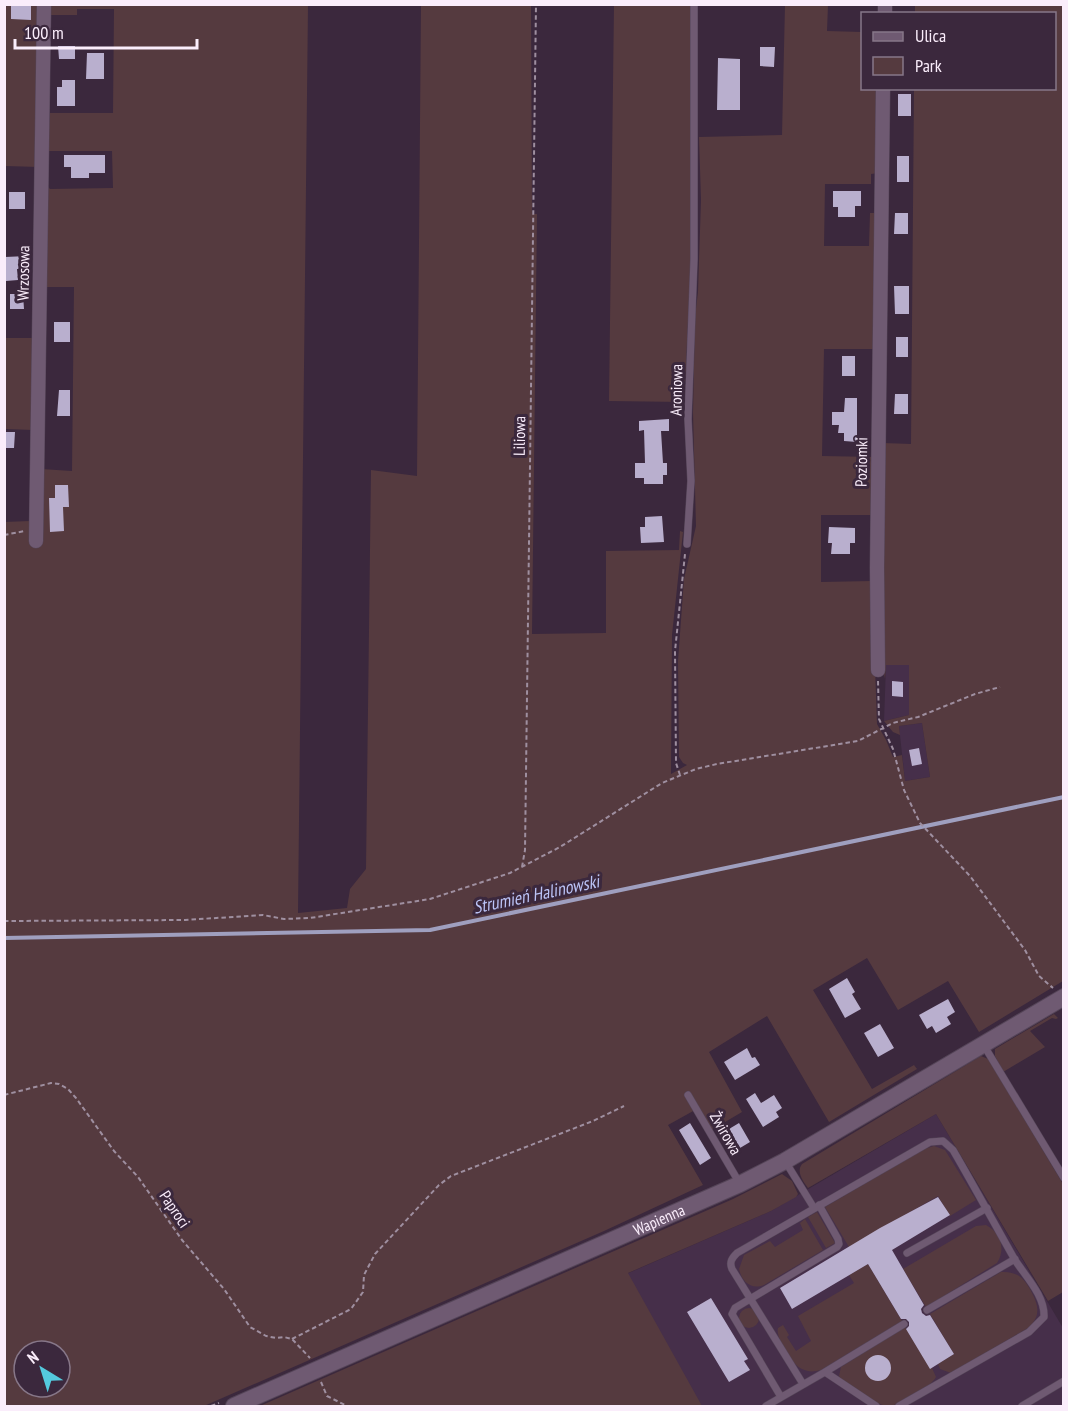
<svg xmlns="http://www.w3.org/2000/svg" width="1068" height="1411" viewBox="0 0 1068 1411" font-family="'PT Sans Narrow',sans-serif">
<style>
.built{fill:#462f4a}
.green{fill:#553a3f;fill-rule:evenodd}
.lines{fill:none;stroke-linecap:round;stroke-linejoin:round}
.stream{stroke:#9f9fbf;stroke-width:4}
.building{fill:#b9afce}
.service-casing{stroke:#554558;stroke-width:8}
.minor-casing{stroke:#554558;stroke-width:15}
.tertiary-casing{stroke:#554558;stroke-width:18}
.path{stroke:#9f8fa0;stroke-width:2;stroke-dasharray:4.5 3;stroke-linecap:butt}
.service{stroke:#6f5a72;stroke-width:7}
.minor{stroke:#6f5a72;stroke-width:14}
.tertiary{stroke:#6f5a72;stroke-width:16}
.labels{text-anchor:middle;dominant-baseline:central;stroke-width:6;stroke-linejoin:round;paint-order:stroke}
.street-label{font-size:16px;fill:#faedfb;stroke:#3b283d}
.water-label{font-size:18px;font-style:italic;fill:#bbc3f6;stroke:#3b283d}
</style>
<rect width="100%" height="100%" fill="#3b283d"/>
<!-- built -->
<path class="built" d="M886,665H909V715L884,721Z
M922,723L930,777L905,781L899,726Z
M936,1114L1063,1328V1406H359L358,1391L771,1211Z"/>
<!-- green -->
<path class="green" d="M4,5H41L39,167L5,166Z
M48,5H308L298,913L347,908L350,889L366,869L371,470L417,476L421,5H531L532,214H537L532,634L606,633V551L679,550L680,531L683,532L672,635L671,774L687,765L683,763L679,757L678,661L684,579L696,526L693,413L695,317L698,292L701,200L699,137L782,135L785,5H828L827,31L862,32V88L878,89L879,173L871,174V184H825L824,246H869L870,213H877L873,349H824L822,456L875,457L874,515H821V582L872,581L877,724L886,740L893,757L902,755L905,781L930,777L922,723L899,726L900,735L893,732L884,721L909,715V665H886L885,679L882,660L883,443L911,444L914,89L1054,88V14L915,13V5H1063V981L979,1032L948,981L898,1010L867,958L813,990L872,1089L914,1065L917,1069L829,1122L767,1016L709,1052L742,1112L708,1132L695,1110L668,1125L703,1185L604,1231L204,1406H5L4,522L30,521L41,469L72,471L74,287H43L46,185L50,189L113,188L112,151H47L50,113H113L114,9H77V15H51V31L48,30ZM24,1351H60V1387H24Z
M614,5H690L695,183L684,402L609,401Z
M4,338H36C35,348 28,357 35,366L34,430L5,429Z
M1054,1014L1058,1018L1056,1019L1052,1018L1030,1031L1045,1047L1003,1072L995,1056V1049Z
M981,1056L988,1059L992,1065L1063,1184V1292L1048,1301L936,1114L808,1188C803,1181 796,1172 802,1164Z
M934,1146L945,1150L976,1200L950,1216L938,1196L849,1247L825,1207L924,1149Z
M782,1174L792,1181L798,1194L796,1197L771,1211L628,1273L702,1406H260L733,1199Z
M817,1212L835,1243L826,1248L808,1217Z
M805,1219L823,1250L764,1285C751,1290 742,1282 739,1269L744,1255L770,1241L775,1247L803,1230L800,1223Z
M986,1225C1001,1233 1006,1249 997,1263L926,1307L903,1269L976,1226Z
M868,1264L902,1321L821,1370C814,1372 808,1372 802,1369C792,1365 775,1337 778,1328L783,1325L789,1335L787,1337L796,1351L811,1341L798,1316L854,1283L849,1275Z
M1001,1272C1017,1271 1024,1278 1031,1291C1039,1306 1041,1316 1028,1328L951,1373L940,1369L938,1364L954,1354L930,1314Z
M739 1318a10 10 0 1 1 20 0a10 10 0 1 1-20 0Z
M905,1327L930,1368H932L936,1377C931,1387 899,1406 888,1406C877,1406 845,1385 839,1376L841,1367Z"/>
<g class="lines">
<!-- stream -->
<path class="stream" d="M4,938L430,930L1064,797"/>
</g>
<!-- building -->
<path class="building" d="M11,4L31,5V20L11,19Z
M58,46H75V59H59Z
M760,47H775L774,67L760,66Z
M87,53H104V79H86Z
M718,58L740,59V110H717Z
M62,80H75V106H57V87H62Z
M898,94H911V116H898Z
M64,155H105V173H89V178H71V167H64Z
M897,156H909V182H897Z
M833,191H861V206H855V217H838V207H833Z
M9,192H25V209H9Z
M895,213H908V234H894Z
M27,256V269H17L18,280L6,281L5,257Z
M894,286H909V314H895Z
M10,294H23L24,309H10Z
M54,322H70V342H54Z
M896,337H908V357H896Z
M842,356H855V376H842Z
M59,390H70V416H57Z
M895,394H908V414H894Z
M845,398H857V442L844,441V433H838L839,425H832V412H844Z
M669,419V431H661L663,463H667V475H663V484H644V478H635V463H645L644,430L639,431V421Z
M4,432H15L14,448H4Z
M55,485H68L69,507H63L64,531L50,532L49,498H55Z
M662,516L664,542L641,543L640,527H645V517Z
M829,527L855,528V543H850V554H831L832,543H828Z
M892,681L903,682V697L892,696Z
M919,748L922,764L912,766L909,750Z
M847,978L855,992L852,994L861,1009L845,1018L829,989Z
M948,999L955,1012L947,1017L951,1024L936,1033L932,1026L927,1029L919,1015Z
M880,1024L894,1048L878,1057L864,1033Z
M747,1048L752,1058L755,1057L760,1065L735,1080L724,1062Z
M755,1093L761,1103L774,1095L782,1108L776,1112L779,1117L763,1127L746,1099Z
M690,1123L711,1158L700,1165L679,1130Z
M739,1123L750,1142L740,1148L729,1129Z
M938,1197L950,1215L892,1250L924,1305L921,1309L922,1313L926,1316L930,1315L954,1354L930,1369L906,1329L909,1326V1322L906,1319H901L868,1264L792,1309L780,1288L880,1228Z
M711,1298L748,1359L744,1361L750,1370L729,1382L687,1312Z
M865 1368a13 13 0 1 1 26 0a13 13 0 1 1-26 0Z"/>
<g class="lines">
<!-- service casing -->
<g class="service-casing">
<path id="service" d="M687,544L691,481L688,419L694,259V4
M983,1044L1064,1178
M688,1095L740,1184
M785,1161L814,1208
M907,1253L987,1208
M927,1310L1015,1259
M825,1372L904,1324
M803,1384L732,1269C729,1262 732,1258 737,1253L930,1142L943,1141L953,1150C974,1186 994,1223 1015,1260C1026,1277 1045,1296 1044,1317L1029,1332L899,1406
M781,1397L732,1314L735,1308L837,1247L839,1244L838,1239L819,1205
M766,1406L825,1372L876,1406
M1022,1406L1064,1381"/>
</g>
<!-- minor casing -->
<g class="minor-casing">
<path id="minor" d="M885,14V4
M36,541L44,4
M878,670L877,568L883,88"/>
</g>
<!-- tertiary casing -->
<g class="tertiary-casing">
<g id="tertiary">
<path id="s1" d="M234,1406L740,1184L785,1161L1064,997"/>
</g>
</g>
<!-- path -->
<path class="path" d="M4,535L25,531
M878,681L879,719L893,749L904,790L920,823L970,876L1025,950L1039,976L1053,988
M680,775L676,763L675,651L685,554
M522,867L525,850L536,4
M4,921L185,920L263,915L284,919L310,918L430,899L510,873L560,847L662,783L696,769L717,764L858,741L893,723L918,717L975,694L1000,687
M4,1095L51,1083L59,1084L68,1089L76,1098L114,1151L138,1177L182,1240L224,1289L250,1327L266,1336L276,1338L284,1337L292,1339L310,1358
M292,1339L351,1309L363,1292L364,1275L375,1254L439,1185L451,1176L593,1121L624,1106
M321,1382L327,1396L347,1406
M211,1406L219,1403"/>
<!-- service -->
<use href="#service" class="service"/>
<!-- minor -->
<use href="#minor" class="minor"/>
<!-- tertiary -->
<use href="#tertiary" class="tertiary"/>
</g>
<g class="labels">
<!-- street labels -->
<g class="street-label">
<text transform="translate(23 273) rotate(-89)">Wrzosowa</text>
<text transform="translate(676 390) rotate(-89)">Aroniowa</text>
<text transform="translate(519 436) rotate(-89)">Liliowa</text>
<text transform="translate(861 462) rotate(-89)">Poziomki</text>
<text transform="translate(726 1133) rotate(60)">Żwirowa</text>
<text transform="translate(175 1209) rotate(56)">Paproci</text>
<text stroke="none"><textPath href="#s1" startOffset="464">Wapienna</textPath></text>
</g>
<!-- water labels -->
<g class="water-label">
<text transform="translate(536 894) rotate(-12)">Strumień Halinowski</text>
</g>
</g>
<!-- border -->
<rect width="1068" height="1411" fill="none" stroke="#faedfb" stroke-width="12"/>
<!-- legend -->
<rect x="861" y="12" width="195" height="78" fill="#3b283d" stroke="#877789" stroke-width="1.5"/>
<rect x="873" y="32" width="30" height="9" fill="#6f5a72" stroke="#877789" stroke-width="1.5"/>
<text x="915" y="42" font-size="18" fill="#faedfb">Ulica</text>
<rect x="873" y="57" width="30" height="18" fill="#553a3f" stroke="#877789" stroke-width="1.5"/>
<text x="915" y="72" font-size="18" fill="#faedfb">Park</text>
<!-- north arrow -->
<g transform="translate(42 1369) rotate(322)"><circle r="28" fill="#3b283d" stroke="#877789" stroke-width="1.5"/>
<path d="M0-4.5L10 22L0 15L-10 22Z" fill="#54cade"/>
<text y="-9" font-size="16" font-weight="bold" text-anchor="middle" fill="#faedfb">N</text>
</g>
<!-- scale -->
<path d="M15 39v9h182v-9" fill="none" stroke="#faedfb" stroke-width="3"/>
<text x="24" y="39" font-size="18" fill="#faedfb" stroke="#3b283d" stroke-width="4.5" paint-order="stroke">100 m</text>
</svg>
